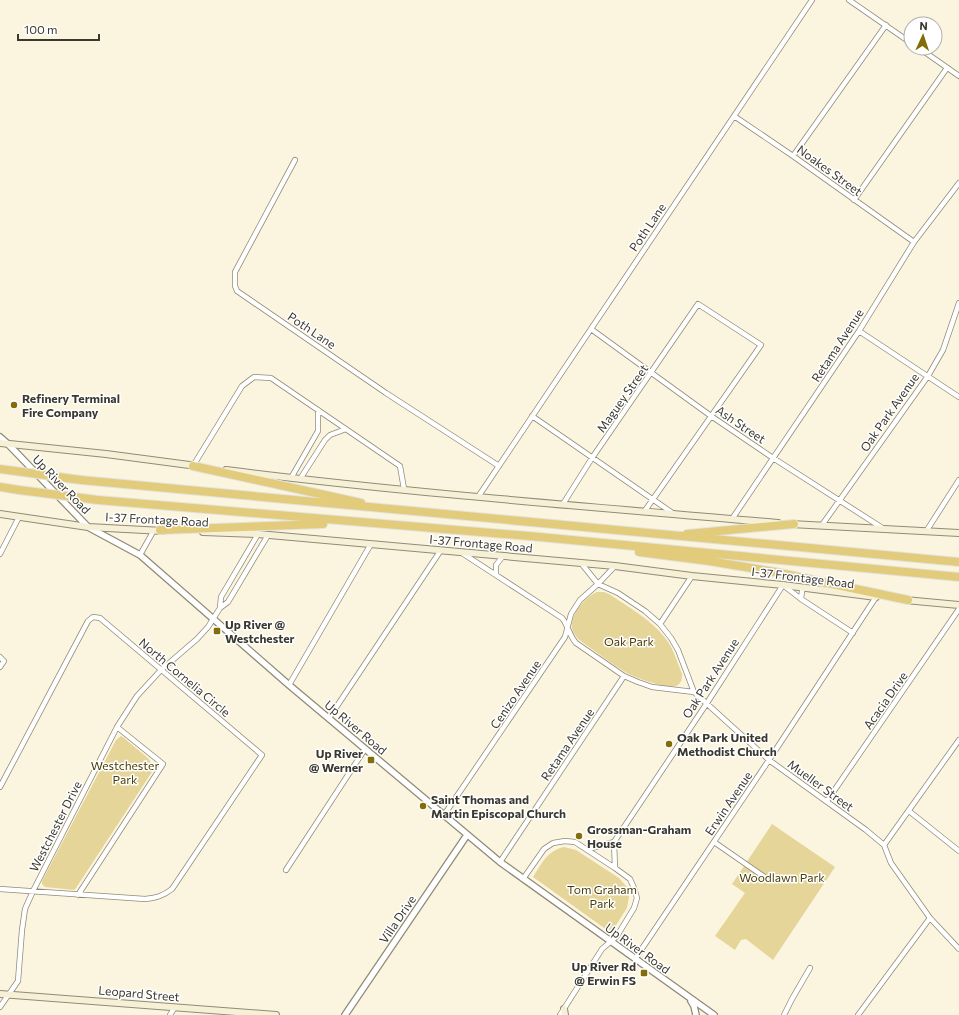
<svg xmlns="http://www.w3.org/2000/svg" width="959" height="1015" viewBox="0 0 959 1015" font-family="Commissioner,sans-serif">
<style>
.green{fill:#e6d598}
.lines{fill:none;stroke-linecap:round;stroke-linejoin:round}
.minor-casing{stroke:#908b77;stroke-width:6}
.tertiary-casing{stroke:#908b77;stroke-width:8}
.secondary-casing{stroke:#908b77;stroke-width:8}
.motorway-casing{stroke:#e3e3e2;stroke-width:10}
.minor{stroke:#fff;stroke-width:4.5}
.tertiary{stroke:#fff;stroke-width:5.5}
.secondary{stroke:#f6f0d7;stroke-width:6}
.motorway{stroke:#e2cc7b;stroke-width:8}
.motorway-bridge-casing{stroke:#e3e3e2;stroke-width:10;stroke-linecap:butt}
.motorway-bridge{stroke:#e2cc7b;stroke-width:8}
.poi-dot{fill:#836d0a;stroke:#fff;stroke-width:1.5}
.labels{text-anchor:middle;dominant-baseline:central;stroke-width:3;stroke-linejoin:round;paint-order:stroke}
.street-label{font-size:12px;fill:#3a382f;stroke:#fff}
.poi-label{font-size:12px;font-weight:bold;fill:#3a382f;stroke:#fff;text-anchor:start}
.park-label{font-size:12px;fill:#493d07;stroke:#fff}
</style>
<rect width="100%" height="100%" fill="#fbf5df"/>
<!-- green -->
<path class="green" d="M597,592H604L609,594C631,609 656,622 670,645C675,654 678,664 682,674C682,678 682,682 678,685C670,691 636,678 627,673C610,663 595,651 578,639C576,636 573,633 572,628C571,613 585,597 597,592Z
M121,736L124,738L149,759L152,765V772L76,888L74,890L45,887L42,884V881L116,740Z
M772,824L835,867L773,960L746,939L741,940L735,950L715,936L745,893L732,884Z
M564,847L576,850L619,878L627,887L629,897L627,908L611,933L533,877C542,863 547,851 564,847Z"/>
<g class="lines">
<!-- minor casing -->
<g class="minor-casing">
<path id="minor" d="M849,0L911,43
M919,48L959,76
M734,116L793,156L914,242
M793,156L886,25
M295,160L235,272V286L237,291L386,393L499,466
M854,200L947,68
M591,329L711,416L773,458L884,529
M859,331L959,397
M532,416L674,514
M193,466L242,386L254,377L271,378L400,466L404,489
M291,478L318,431V410
M300,479L325,440L330,435L346,429
M478,497L812,0
M563,504L592,458L698,304L761,345L644,512
M732,519L859,331L914,242L959,183
M822,525L928,376L943,350L959,303
M927,530L959,480
M462,553L562,618C568,625 569,635 576,643L624,676L638,682L652,687L694,692
M0,554L19,517
M140,555L154,530
M581,563L598,584L618,593L645,611L660,624L671,638L678,650L694,692L769,760L866,830L884,845L891,863L930,918L959,949
M496,575V565L503,556
M801,599L802,591L805,587
M220,608L221,597L258,534
M660,624L692,576
M0,657L4,661L0,667
M289,685L371,544
M329,718L441,550
M0,787L88,621L93,617L100,618L262,755L172,889C163,896 156,898 145,899L0,889
M827,801L959,609
M909,811L959,851
M444,815L565,637L571,614L580,600L598,584L615,566
M614,842L615,868
M714,842L766,878
M884,845L959,740
M588,849L614,842L707,703L783,585L801,599L853,633
M500,862L624,676
M286,870L365,749
M523,879L544,849L553,843L565,841L575,842L615,868L630,879L634,888L637,898L634,908L617,936L602,949L560,1015
M78,895L163,764L117,727
M635,959L769,760L876,597
M0,1007L18,981L22,930L25,909L33,891L117,727L137,696L161,670L197,639L208,627L220,608L228,602L268,535
M170,1015L175,1007
M784,1015L792,999L810,968
M858,1015L930,918"/>
</g>
<!-- tertiary casing -->
<g class="tertiary-casing">
<path id="tertiary" d="M0,437L8,444L88,527L140,555L289,685L500,862L714,1015
M691,1001L694,1006L696,1015
M345,1015L467,835"/>
</g>
<!-- secondary casing -->
<g class="secondary-casing">
<path id="secondary" d="M0,443L106,454L197,466
M226,470C409,493 594,507 778,523
M0,514L88,527L163,531
M791,524L959,533
M203,532L258,534L615,566L692,576L783,585L876,597
M905,600L959,605
M0,994L276,1015
M564,1009L565,1015"/>
</g>
<!-- motorway casing -->
<g class="motorway-casing">
<path id="motorway" d="M193,466L361,503
M81,480L959,562
M0,487L19,490
M98,500L540,537L959,577
M160,530L323,524
M687,534L794,524
M639,552L709,561L775,572L908,600"/>
</g>
<!-- minor -->
<use href="#minor" class="minor"/>
<!-- tertiary -->
<use href="#tertiary" class="tertiary"/>
<!-- secondary -->
<use href="#secondary" class="secondary"/>
<!-- motorway -->
<use href="#motorway" class="motorway"/>
<!-- motorway-bridge casing -->
<g class="motorway-bridge-casing">
<path id="motorway-bridge" d="M0,469L81,480
M19,490L98,500"/>
</g>
<!-- motorway-bridge -->
<use href="#motorway-bridge" class="motorway-bridge"/>
</g>
<!-- markers -->
<g class="poi-dot">
<circle cx="14" cy="405" r="4"/>
<rect x="213" y="627" width="8" height="8" rx="2"/>
<circle cx="669" cy="744" r="4"/>
<rect x="367" y="756" width="8" height="8" rx="2"/>
<circle cx="423" cy="806" r="4"/>
<circle cx="579" cy="836" r="4"/>
<rect x="640" y="969" width="8" height="8" rx="2"/>
</g>
<g class="labels">
<!-- street labels -->
<g class="street-label">
<text transform="translate(830 170) rotate(36)">Noakes Street</text>
<text transform="translate(647 227) rotate(-56)">Poth Lane</text>
<text transform="translate(312 330) rotate(34)">Poth Lane</text>
<text transform="translate(837 345) rotate(-57)">Retama Avenue</text>
<text transform="translate(622 398) rotate(-55)">Maguey Street</text>
<text transform="translate(889 412) rotate(-55)">Oak Park Avenue</text>
<text transform="translate(741 424) rotate(34)">Ash Street</text>
<text transform="translate(62 484) rotate(46)">Up River Road</text>
<text transform="translate(157 519) rotate(3)">I-37 Frontage Road</text>
<text transform="translate(481 543) rotate(5)">I-37 Frontage Road</text>
<text transform="translate(803 577) rotate(7)">I-37 Frontage Road</text>
<text transform="translate(185 677) rotate(40)">North Cornelia Circle</text>
<text transform="translate(710 678) rotate(-57)">Oak Park Avenue</text>
<text transform="translate(515 694) rotate(-56)">Cenizo Avenue</text>
<text transform="translate(885 700) rotate(-55)">Acacia Drive</text>
<text transform="translate(356 727) rotate(40)">Up River Road</text>
<text transform="translate(567 744) rotate(-56)">Retama Avenue</text>
<text transform="translate(821 785) rotate(36)">Mueller Street</text>
<text transform="translate(728 803) rotate(-56)">Erwin Avenue</text>
<text transform="translate(55 826) rotate(-63)">Westchester Drive</text>
<text transform="translate(397 919) rotate(-56)">Villa Drive</text>
<text transform="translate(638 948) rotate(36)">Up River Road</text>
<text transform="translate(139 993) rotate(5)">Leopard Street</text>
</g>
<!-- poi labels -->
<g class="poi-label">
<text x="22" y="398">Refinery Terminal<tspan x="22" dy="14">Fire Company</tspan></text>
<text x="225" y="624">Up River @<tspan x="225" dy="14">Westchester</tspan></text>
<text x="677" y="737">Oak Park United<tspan x="677" dy="14">Methodist Church</tspan></text>
<text x="363" y="753" text-anchor="end">Up River<tspan x="363" dy="14">@ Werner</tspan></text>
<text x="431" y="799">Saint Thomas and<tspan x="431" dy="14">Martin Episcopal Church</tspan></text>
<text x="587" y="829">Grossman-Graham<tspan x="587" dy="14">House</tspan></text>
<text x="636" y="966" text-anchor="end">Up River Rd<tspan x="636" dy="14">@ Erwin FS</tspan></text>
</g>
<!-- park labels -->
<g class="park-label">
<text x="629" y="641">Oak Park</text>
<text x="125" y="765">Westchester<tspan x="125" dy="14">Park</tspan></text>
<text x="782" y="877">Woodlawn Park</text>
<text x="602" y="889">Tom Graham<tspan x="602" dy="14">Park</tspan></text>
</g>
</g>
<!-- north arrow -->
<g transform="translate(923 36) rotate(3)"><circle r="19" fill="#ffffff" stroke="#b0afac"/>
<path d="M0-3L7 15L0 10L-7 15Z" fill="#836d0a"/>
<text y="-6" font-size="11" font-weight="bold" text-anchor="middle" fill="#3a382f">N</text>
</g>
<!-- scale -->
<path d="M18 34v6h81v-6" fill="none" stroke="#3a382f" stroke-width="2"/>
<text x="24" y="34" font-size="12" fill="#3a382f" stroke="#ffffff" stroke-width="3" paint-order="stroke">100 m</text>
</svg>
